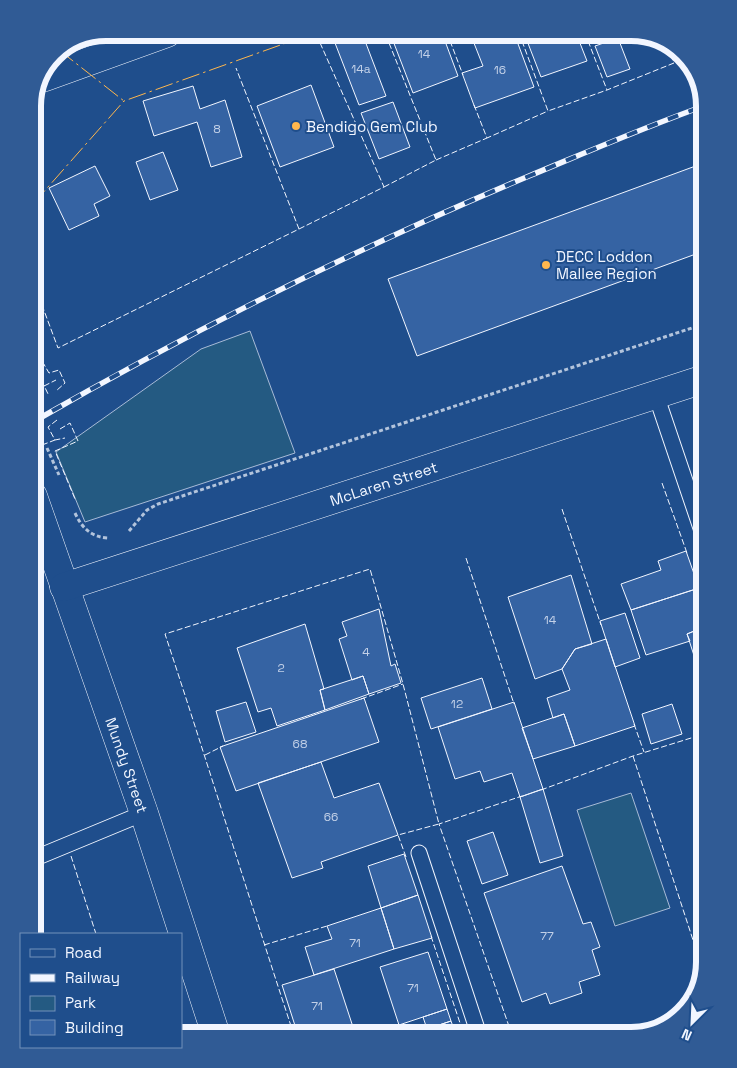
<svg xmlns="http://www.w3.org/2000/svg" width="737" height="1068" viewBox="0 0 737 1068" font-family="'Space Grotesk',sans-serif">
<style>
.green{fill:#245a82;stroke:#a8bbd7}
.building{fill:#3563a3;stroke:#f2f6ff}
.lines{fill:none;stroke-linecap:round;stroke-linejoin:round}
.lane-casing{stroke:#f2f6ff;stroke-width:17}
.street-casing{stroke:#f2f6ff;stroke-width:29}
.path{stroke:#b3c4dc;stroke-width:3;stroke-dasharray:4 2.5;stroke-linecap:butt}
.lane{stroke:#1f4e8c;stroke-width:15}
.street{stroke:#1f4e8c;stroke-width:28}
.rail-casing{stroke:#f2f6ff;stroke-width:5.5}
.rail{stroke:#1f4e8c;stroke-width:4;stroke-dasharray:11;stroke-linecap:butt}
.fence{stroke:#f2f6ff;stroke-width:1;stroke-dasharray:6 2.5;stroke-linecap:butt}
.power{stroke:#ffb74d;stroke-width:1;stroke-dasharray:18 4 2.5 4;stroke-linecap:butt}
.poi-dot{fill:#ffb74d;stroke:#1f4e8c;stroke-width:2}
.labels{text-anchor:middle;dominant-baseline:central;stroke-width:4;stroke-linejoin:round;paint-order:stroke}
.number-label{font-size:12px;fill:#c3d1e8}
.poi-label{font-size:15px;fill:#f2f6ff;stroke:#1f4e8c;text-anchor:start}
.street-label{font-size:15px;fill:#f2f6ff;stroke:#1f4e8c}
.rim{fill:none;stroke:#f2f6ff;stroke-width:6}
</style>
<rect width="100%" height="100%" fill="#1f4e8c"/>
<!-- green -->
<path class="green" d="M250,331L295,453L85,522L56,452L201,349Z
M631,793L670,908L615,926L577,810Z"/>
<!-- building -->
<path class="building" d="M362,33L386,96L359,105L335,43Z
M390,33H442L458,76L413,93Z
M470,33H514L534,87L475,108L462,73L483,66Z
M524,33H576L587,61L541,77Z
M618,38L630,69L607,77L595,46Z
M311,85L334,147L280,167L257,106Z
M193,86L200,109L225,100L242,157L211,167L197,122L154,136L143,101Z
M393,102L410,147L379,159L361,113Z
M163,152L178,190L150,200L136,162Z
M701,164L704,175V251L417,356L388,279Z
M95,166L110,196L94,204L99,216L69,230L49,188Z
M686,551L699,588L631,610L621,584L661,570L658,561Z
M571,575L592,644L575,649L562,669L535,679L508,597Z
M699,588L704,608V627L687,634L690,641L646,655L631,610Z
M379,609L391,666L395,664L401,683L369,694L363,676L352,680L339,639L347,636L342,622Z
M625,613L640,658L615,667L600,621Z
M305,624L324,689L320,690L325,710L277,726L271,708L258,712L237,648Z
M704,627V673L700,674L687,634Z
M606,639L635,726L575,746L564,714L553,718L547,698L570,690L562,669L575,649Z
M363,676L369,694L325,710L320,690Z
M482,678L492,709L431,729L421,698Z
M364,698L379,742L236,791L220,747Z
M246,702L256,732L225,742L216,711Z
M514,702L543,789L520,797L512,773L484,782L480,771L455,779L438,727Z
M672,704L682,734L651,744L642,714Z
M564,714L575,746L533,759L522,728Z
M321,762L334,798L379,783L398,835L321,862L323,868L292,878L258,783Z
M543,789L563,856L540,863L520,797Z
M493,832L508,875L482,884L467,841Z
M404,854L418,895L381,908L368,866Z
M562,866L583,924L591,922L600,947L592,950L600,975L579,982L582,993L550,1004L546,993L522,1002L484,893Z
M418,895L432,938L394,949L381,908Z
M381,908L394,949L314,975L305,947L332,939L327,926Z
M704,935V962L703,968L693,939Z
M428,952L447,1009L399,1025L380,967Z
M334,969L353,1027L325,1035H298L282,985Z
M447,1009L451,1021L427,1029L423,1017Z
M451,1021L456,1035H408L427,1029Z"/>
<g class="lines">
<!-- lane casing -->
<g class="lane-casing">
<path id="lane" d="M656,395L704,537
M419,853L479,1035
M33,859L144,813"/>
</g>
<!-- street casing -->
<g class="street-casing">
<g id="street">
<path d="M45,77L167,33"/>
<path id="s1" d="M33,496L144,813L216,1035"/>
<path id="s2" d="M64,587L704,379"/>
</g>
</g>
<!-- path -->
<path class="path" d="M47,448L59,475
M75,513C82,528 91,537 108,538
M129,531L147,510L158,504L704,324"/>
<!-- lane -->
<use href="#lane" class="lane"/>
<!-- street -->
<use href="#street" class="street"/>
<!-- rail casing -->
<g class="rail-casing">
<path id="rail" d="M33,422C193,330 359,247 529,176C587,152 645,127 704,106"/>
</g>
<!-- rail -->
<use href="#rail" class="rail"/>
<!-- fence -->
<path class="fence" d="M447,33L463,75
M519,33L548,111L607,90
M585,33L607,90L674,63L667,42
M474,105L487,138L548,111
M436,160L487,138
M384,187L436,160L385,33
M299,229L384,187L317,36
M33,281L58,348L299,229L236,68
M38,354L49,373L59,370L65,383L56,391
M38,373L49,396
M44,386L56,380
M57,420L48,427L55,440L65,438
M60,429L70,423L78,441L55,451L75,499
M42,445L55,440
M662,483L687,553
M562,509L601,625
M466,558L514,704
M361,699L403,684
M634,724L644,752
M205,755L223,746
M633,756L693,940
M541,790L633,756L704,734
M71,856L96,934
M431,936L464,1035
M264,945L327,926
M294,1035C250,902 209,767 165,634L370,569L403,684L439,824L398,835L406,857
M512,1035L439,824L522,796
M625,1035L674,1019"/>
<!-- power -->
<path class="power" d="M59,50L124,101
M33,204L124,101L314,33"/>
</g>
<!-- markers -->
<g class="poi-dot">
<circle cx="296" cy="126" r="5"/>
<circle cx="546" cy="265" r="5"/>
</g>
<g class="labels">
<!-- number labels -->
<g class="number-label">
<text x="424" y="54">14</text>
<text x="361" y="69">14a</text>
<text x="500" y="70">16</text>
<text x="217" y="129">8</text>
<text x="550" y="620">14</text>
<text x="366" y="652">4</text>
<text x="281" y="668">2</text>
<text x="457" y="704">12</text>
<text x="300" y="744">68</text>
<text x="331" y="817">66</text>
<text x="547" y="936">77</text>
<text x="355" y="943">71</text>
<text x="413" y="988">71</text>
<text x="317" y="1006">71</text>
</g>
<!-- poi labels -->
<g class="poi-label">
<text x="306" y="126">Bendigo Gem Club</text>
<text x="556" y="256">DECC Loddon<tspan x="556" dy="17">Mallee Region</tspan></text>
</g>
<!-- street labels -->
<g class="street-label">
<text stroke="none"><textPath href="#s2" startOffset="336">McLaren Street</textPath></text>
<text stroke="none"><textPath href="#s1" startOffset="285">Mundy Street</textPath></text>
</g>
</g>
<!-- crop -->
<path d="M0 0H737V1068H0ZM106 41H631A65 65 0 0 1 696 106V962A65 65 0 0 1 631 1027H106A65 65 0 0 1 41 962V106A65 65 0 0 1 106 41Z" fill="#305b95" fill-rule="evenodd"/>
<path class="rim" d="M106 41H631A65 65 0 0 1 696 106V962A65 65 0 0 1 631 1027H106A65 65 0 0 1 41 962V106A65 65 0 0 1 106 41Z"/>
<!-- legend -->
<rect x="20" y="933" width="162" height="115" fill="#1f4e8c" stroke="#7391ba"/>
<rect x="30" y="949" width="25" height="8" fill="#1f4e8c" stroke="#7391ba"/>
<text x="65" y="958" font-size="15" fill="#f2f6ff">Road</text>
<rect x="30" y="974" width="25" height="8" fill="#f2f6ff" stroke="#7391ba"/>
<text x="65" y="983" font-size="15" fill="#f2f6ff">Railway</text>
<rect x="30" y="996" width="25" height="15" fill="#245a82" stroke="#7391ba"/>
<text x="65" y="1008" font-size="15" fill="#f2f6ff">Park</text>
<rect x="30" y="1020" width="25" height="15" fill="#3563a3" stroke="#7391ba"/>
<text x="65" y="1033" font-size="15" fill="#f2f6ff">Building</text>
<!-- north arrow -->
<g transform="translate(692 1023) rotate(204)" stroke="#1f4e8c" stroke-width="4" paint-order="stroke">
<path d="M0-4L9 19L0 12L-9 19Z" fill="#f2f6ff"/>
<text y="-8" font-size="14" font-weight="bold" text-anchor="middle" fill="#f2f6ff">N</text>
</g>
</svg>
